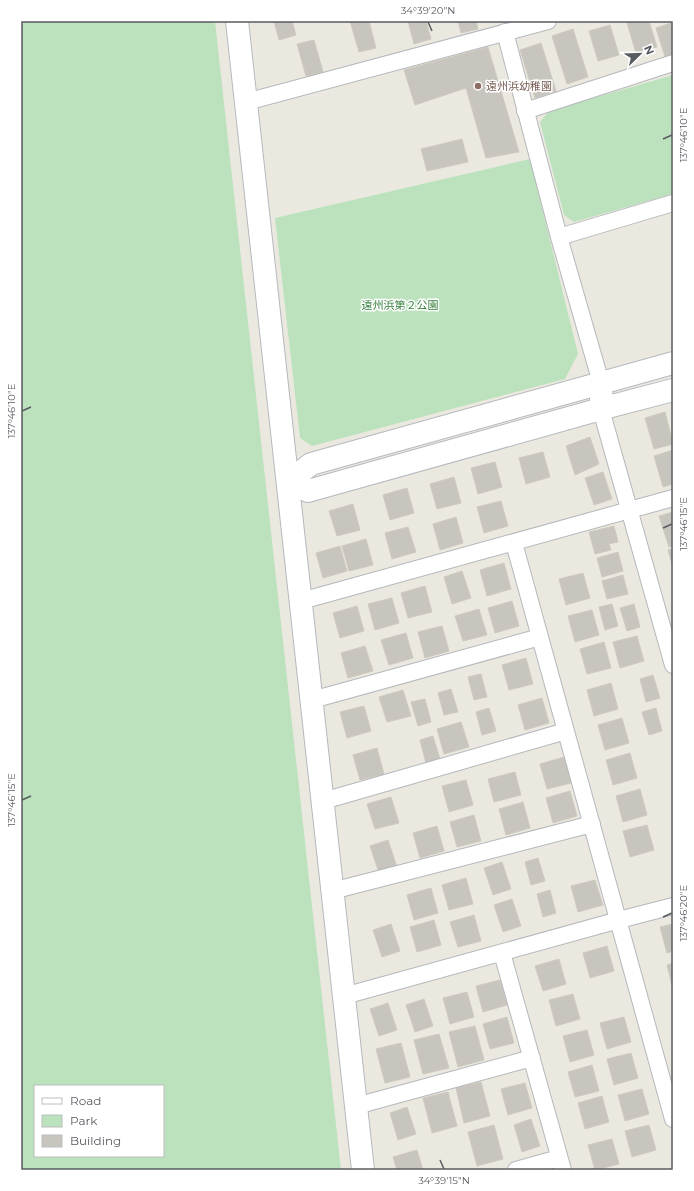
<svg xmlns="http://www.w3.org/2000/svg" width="694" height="1191" viewBox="0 0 694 1191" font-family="Montserrat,'Noto Sans JP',sans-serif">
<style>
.green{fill:#bce2bd;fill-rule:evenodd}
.building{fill:#c8c5bf;stroke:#cfcabe}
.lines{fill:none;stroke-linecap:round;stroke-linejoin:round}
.street-casing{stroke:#b5b7bc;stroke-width:18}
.secondary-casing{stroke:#b5b8be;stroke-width:24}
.street{stroke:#fff;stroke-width:16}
.secondary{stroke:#fff;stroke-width:22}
.ticks{fill:none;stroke:#585b60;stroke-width:1.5}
.education-dot{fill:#8d6e63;stroke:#fff;stroke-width:1.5}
.labels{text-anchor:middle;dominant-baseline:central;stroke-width:3;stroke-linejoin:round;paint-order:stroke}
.education-label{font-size:11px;fill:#785e54;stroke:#fff;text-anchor:start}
.park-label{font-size:11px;fill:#37803d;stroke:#fff}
.neatline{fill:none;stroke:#585b60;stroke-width:1.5}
.ticks-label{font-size:10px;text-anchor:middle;fill:#585b60}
</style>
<rect width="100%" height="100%" fill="#ebe9df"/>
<!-- green -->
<path class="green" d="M21,21H215L341,1170H21ZM35,1086H163V1156H35Z
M673,75V194L574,222L564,215L540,122L549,111Z
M530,159L578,354L565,379L312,446L300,438L275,218Z"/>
<!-- building -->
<path class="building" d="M274,21H292L296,35L279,40Z
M350,21H369L376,48L359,52Z
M408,21H426L431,39L414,44Z
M458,21H476L478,29L461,33Z
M633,21H649L657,47L636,53L627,23Z
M671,23L673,27V54L665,57L656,28Z
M610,25L619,55L598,61L589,31Z
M573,29L588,77L567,84L552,36Z
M314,40L323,72L306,76L297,44Z
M541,43L556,91L535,98L520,50Z
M488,47L519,152L486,158L466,88L415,105L404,70Z
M462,139L468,162L427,171L421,149Z
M665,412L673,444L654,449L645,418Z
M590,437L599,464L575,475L566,446Z
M673,450V484L663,487L654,456Z
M543,452L550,477L526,484L519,458Z
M495,462L502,487L478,494L471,468Z
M603,472L612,499L594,505L585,478Z
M454,477L461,503L437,509L430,484Z
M407,488L414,513L390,520L383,495Z
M501,501L508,526L484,533L477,507Z
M353,504L360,530L337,536L329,511Z
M673,512V546L669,547L659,516Z
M456,517L463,543L440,550L433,524Z
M614,526L618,542L609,544L611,550L595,554L589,532Z
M408,527L416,552L392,559L385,533Z
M366,539L373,565L349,571L342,546Z
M340,546L347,571L323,578L316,553Z
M673,549V568L668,550Z
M618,552L623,571L602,577L597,558Z
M504,563L511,589L487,596L480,570Z
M462,571L471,598L452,604L444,577Z
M583,573L590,598L566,605L559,579Z
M623,575L628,594L607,599L602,581Z
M425,586L432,612L408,618L401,593Z
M392,598L399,623L375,630L368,604Z
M512,601L519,626L495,633L488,608Z
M612,604L618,626L605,630L599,607Z
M634,604L640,627L627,631L620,608Z
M357,606L364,631L340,638L333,613Z
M479,609L487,635L463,641L455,616Z
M592,610L599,635L575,642L568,616Z
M442,626L449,651L425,658L418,632Z
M406,633L413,658L389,665L381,640Z
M637,636L644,661L620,668L613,642Z
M604,642L611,668L587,674L580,649Z
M365,646L373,671L348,678L341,653Z
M526,658L533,684L509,690L502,665Z
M481,674L487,697L474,700L468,677Z
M653,675L660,698L646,702L640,679Z
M611,683L618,709L594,716L587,690Z
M451,689L458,712L444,715L438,693Z
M403,690L411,716L387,722L379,697Z
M542,698L549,723L525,730L518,705Z
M425,699L431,722L418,726L411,702Z
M364,706L371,731L347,738L340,712Z
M489,708L496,731L482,735L476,712Z
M656,708L662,731L649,735L642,712Z
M622,718L629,743L605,750L598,725Z
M461,722L469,747L444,754L437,729Z
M433,736L440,759L426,763L420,740Z
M377,748L384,774L360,780L353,755Z
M630,753L637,778L613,785L606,760Z
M564,757L571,783L547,789L540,764Z
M515,772L521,795L494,802L488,779Z
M466,780L473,805L449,812L442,786Z
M640,789L647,815L623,822L616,796Z
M570,791L577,816L553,823L546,798Z
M391,797L399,823L375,829L367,804Z
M523,802L530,828L506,835L499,809Z
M474,815L481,841L457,847L450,822Z
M647,825L654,850L630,857L623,831Z
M437,826L444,851L420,858L413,833Z
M388,840L397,867L379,873L370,846Z
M538,858L545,881L531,885L525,862Z
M502,862L511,889L493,895L484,868Z
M466,878L473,904L449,910L442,885Z
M595,880L603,905L578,912L571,886Z
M431,888L438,913L414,920L407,895Z
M550,890L556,913L543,917L537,894Z
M512,899L521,926L503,932L494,905Z
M474,915L481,941L458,947L450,922Z
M434,920L441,945L417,952L410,927Z
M391,924L400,951L382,957L373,930Z
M673,924V951L667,953L660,927Z
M607,946L614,971L590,978L583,953Z
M559,959L566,984L543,991L535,966Z
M673,963V989L667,965Z
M500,980L507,1005L483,1012L476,986Z
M467,992L474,1017L450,1024L443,998Z
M573,994L580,1019L556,1026L549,1000Z
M424,999L433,1026L415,1032L406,1005Z
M388,1003L397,1030L379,1036L370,1009Z
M507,1017L514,1043L490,1049L483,1024Z
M624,1017L631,1042L607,1049L600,1023Z
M475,1026L484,1060L458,1067L449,1032Z
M587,1030L594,1055L570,1062L563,1036Z
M439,1034L449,1068L423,1074L414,1040Z
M401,1043L410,1077L385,1083L376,1049Z
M631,1053L638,1078L614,1085L607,1059Z
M592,1065L599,1091L575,1097L568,1072Z
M481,1082L490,1116L464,1123L456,1088Z
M525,1083L532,1108L508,1115L501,1089Z
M642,1089L649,1114L625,1121L618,1095Z
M448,1092L457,1126L432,1133L423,1098Z
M602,1096L609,1122L585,1129L578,1103Z
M407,1107L416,1134L398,1140L390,1113Z
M531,1119L540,1146L522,1152L514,1125Z
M494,1125L503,1159L477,1166L468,1132Z
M649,1125L656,1150L632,1157L625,1131Z
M612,1139L619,1164L595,1170L588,1145Z
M417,1150L423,1170H397L393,1157Z"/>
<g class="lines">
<!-- street casing -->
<g class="street-casing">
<path id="street" d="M505,32L559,237L608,407
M246,102L548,21
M525,111L673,63
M559,237L673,203
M598,399L673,665
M514,543L673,1119
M301,601L673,498
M312,700L540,637
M323,801L566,731
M332,891L592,824
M502,953L563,1170
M344,996L619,920L673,906
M356,1106L532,1058
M516,1170L559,1158"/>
</g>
<!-- secondary casing -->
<g class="secondary-casing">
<path id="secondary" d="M237,21L363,1170
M673,363L311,464L288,482L308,491L608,407L673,390"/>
</g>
<!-- street -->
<use href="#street" class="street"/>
<!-- secondary -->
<use href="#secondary" class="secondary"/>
</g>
<!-- ticks -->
<path class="ticks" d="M428,22L432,31M663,139L672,135M22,411L31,407M663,528L672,524M22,800L31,796M663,917L672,913M440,1160L444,1169"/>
<!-- markers -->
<circle class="education-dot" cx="478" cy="86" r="4"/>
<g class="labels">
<!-- education labels -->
<g class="education-label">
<text x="486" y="86">遠州浜幼稚園</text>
</g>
<!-- park labels -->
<g class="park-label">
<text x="400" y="305">遠州浜第２公園</text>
</g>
</g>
<!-- border -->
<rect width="694" height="1191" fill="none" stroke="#ffffff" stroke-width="44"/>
<!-- legend -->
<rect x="34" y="1085" width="130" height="72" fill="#ffffff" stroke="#bcbdbf"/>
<rect x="42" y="1098" width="20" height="6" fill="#ffffff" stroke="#bcbdbf"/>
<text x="70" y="1105" font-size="12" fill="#585b60">Road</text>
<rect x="42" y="1115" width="20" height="12" fill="#bce2bd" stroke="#bcbdbf"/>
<text x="70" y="1125" font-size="12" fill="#585b60">Park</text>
<rect x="42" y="1135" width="20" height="12" fill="#c8c5bf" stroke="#bcbdbf"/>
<text x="70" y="1145" font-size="12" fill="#585b60">Building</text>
<!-- north arrow -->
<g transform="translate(640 54) rotate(67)" stroke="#ffffff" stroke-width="3" paint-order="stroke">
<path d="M0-3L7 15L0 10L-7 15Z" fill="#585b60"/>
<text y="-6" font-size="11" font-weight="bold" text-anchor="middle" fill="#585b60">N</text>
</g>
<rect x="22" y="22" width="650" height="1147" class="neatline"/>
<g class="ticks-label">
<text x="428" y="14">34°39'20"N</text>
<text transform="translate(683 135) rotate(-90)" y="4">137°46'10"E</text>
<text transform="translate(11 411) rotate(-90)" y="4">137°46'10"E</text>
<text transform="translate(683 524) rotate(-90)" y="4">137°46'15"E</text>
<text transform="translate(11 800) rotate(-90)" y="4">137°46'15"E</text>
<text transform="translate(683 913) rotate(-90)" y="4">137°46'20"E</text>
<text x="444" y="1184">34°39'15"N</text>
</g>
</svg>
